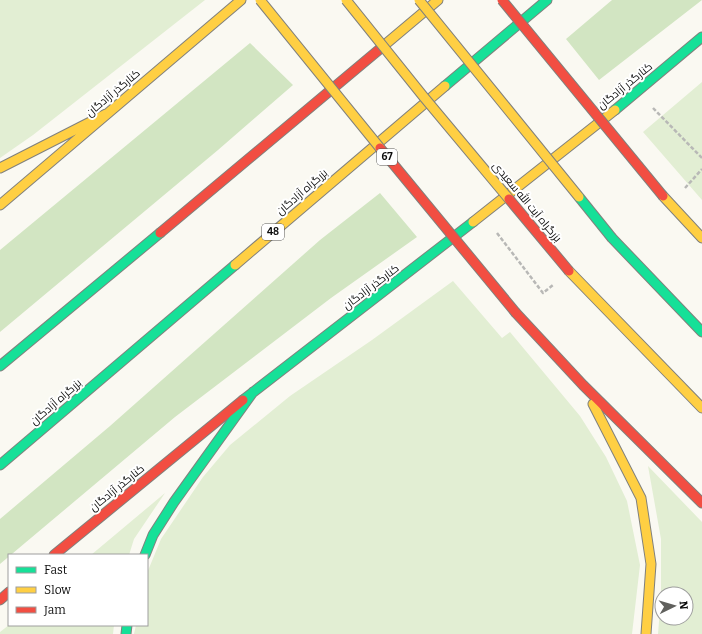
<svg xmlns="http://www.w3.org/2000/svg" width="702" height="634" viewBox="0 0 702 634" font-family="Bitter,Cairo,serif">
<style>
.green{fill:#e2eed3;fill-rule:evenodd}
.forest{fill:#d2e5c2}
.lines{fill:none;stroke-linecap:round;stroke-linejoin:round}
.fast-casing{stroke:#81817d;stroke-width:11}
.slow-casing{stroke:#81817d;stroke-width:11}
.jam-casing{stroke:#81817d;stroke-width:11}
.path{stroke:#b8b8b6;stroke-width:2.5;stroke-dasharray:4 2;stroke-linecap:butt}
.fast{stroke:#16e098;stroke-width:9}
.slow{stroke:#ffcf43;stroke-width:9}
.jam{stroke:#f24e42;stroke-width:9}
.fast-bridge-casing{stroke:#81817d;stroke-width:11;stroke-linecap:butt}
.slow-bridge-casing{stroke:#81817d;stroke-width:11;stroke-linecap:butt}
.jam-bridge-casing{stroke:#81817d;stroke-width:11;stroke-linecap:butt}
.fast-bridge{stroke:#16e098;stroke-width:9}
.slow-bridge{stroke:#ffcf43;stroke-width:9}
.jam-bridge{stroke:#f24e42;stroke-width:9}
.labels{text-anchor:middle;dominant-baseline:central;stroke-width:4;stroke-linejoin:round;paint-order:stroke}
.shield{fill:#fff;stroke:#565656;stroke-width:1}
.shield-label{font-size:10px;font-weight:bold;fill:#0d0d0d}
.street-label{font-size:11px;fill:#0d0d0d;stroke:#fff}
</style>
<rect width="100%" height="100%" fill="#faf9f2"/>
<!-- green -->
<path class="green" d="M0,0H205L33,135L0,158Z
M702,82V200L643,132Z
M453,281L502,338L510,332L580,416L606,457L627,501L640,565L632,634H134L136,625H147V573L161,539L203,477L230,445L290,396L372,340Z
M648,466L702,522V634H658L661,597V539ZM662,594H686V618H662Z
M165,493L134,539L129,555H91Z
M9,625H114L113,634H0V632Z"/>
<!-- forest -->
<path class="forest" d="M612,0H702L599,80L566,39Z
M250,43L293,85L218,150L0,332V250Z
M380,193L417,237L331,298L175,417L0,564V519L110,426L320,240Z"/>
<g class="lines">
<!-- fast casing -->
<g class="fast-casing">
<path id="fast" d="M445,86L547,0
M615,110L702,37
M612,238L702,332
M0,366L160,233
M243,400L473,222
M0,465L235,265
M145,555L153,535L174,502L253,392
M126,634L127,625"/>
</g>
<!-- slow casing -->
<g class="slow-casing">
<path id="slow" d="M381,48L438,0
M0,168L106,114
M663,196L702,238
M0,205L241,0
M473,222L615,110
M235,265L445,86
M569,271L702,408
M593,404L641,498L651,564L646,634"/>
</g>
<!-- jam casing -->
<g class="jam-casing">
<path id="jam" d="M160,233L381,48
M516,313L583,385L702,503
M54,555L243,400
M0,600L9,592"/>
</g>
<!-- path -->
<path class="path" d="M653,108L702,158
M685,188L702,169
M497,233L543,293L553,285"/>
<!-- fast -->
<use href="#fast" class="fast"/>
<!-- slow -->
<use href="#slow" class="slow"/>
<!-- jam -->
<use href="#jam" class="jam"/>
<!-- fast-bridge casing -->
<g class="fast-bridge-casing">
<path id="fast-bridge" d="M579,197L612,238"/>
</g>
<!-- slow-bridge casing -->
<g class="slow-bridge-casing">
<path id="slow-bridge" d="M260,0L380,148
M346,0L423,96L509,199
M419,0L579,197"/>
</g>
<!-- jam-bridge casing -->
<g class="jam-bridge-casing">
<path id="jam-bridge" d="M502,0L663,196
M380,148L516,313
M509,199L569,271"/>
</g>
<!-- fast-bridge -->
<use href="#fast-bridge" class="fast-bridge"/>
<!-- slow-bridge -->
<use href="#slow-bridge" class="slow-bridge"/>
<!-- jam-bridge -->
<use href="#jam-bridge" class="jam-bridge"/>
</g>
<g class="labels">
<!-- shield labels -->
<g class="shield">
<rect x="377" y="149" width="20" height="16" rx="3"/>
<rect x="262" y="224" width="22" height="16" rx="3"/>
</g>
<g class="shield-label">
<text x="387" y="157">67</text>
<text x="273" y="232">48</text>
</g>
<!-- street labels -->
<g class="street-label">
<text transform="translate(625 86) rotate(-39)">کنارگذر آزادگان</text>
<text transform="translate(113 93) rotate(-40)">کنارگذر آزادگان</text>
<text transform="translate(302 192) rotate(-41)">بزرگراه آزادگان</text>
<text transform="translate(527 202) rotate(50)">بزرگراه آیت الله سعیدی</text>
<text transform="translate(371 287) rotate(-37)">کنارگذر آزادگان</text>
<text transform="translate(56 402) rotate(-41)">بزرگراه آزادگان</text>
<text transform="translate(117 488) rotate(-39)">کنارگذر آزادگان</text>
</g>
</g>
<!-- legend -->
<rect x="8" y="554" width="140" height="72" fill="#ffffff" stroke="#9e9e9e"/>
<rect x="16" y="567" width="20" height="6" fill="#16e098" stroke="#9e9e9e"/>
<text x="44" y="574" font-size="12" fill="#0d0d0d">Fast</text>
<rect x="16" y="587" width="20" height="6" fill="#ffcf43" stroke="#9e9e9e"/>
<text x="44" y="594" font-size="12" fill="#0d0d0d">Slow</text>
<rect x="16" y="607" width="20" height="6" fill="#f24e42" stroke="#9e9e9e"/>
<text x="44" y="614" font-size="12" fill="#0d0d0d">Jam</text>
<!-- north arrow -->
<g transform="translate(674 606) rotate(85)"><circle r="19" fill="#ffffff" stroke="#9e9e9e"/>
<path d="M0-3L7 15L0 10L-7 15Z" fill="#60605d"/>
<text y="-6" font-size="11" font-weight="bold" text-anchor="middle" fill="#0d0d0d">N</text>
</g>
</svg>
